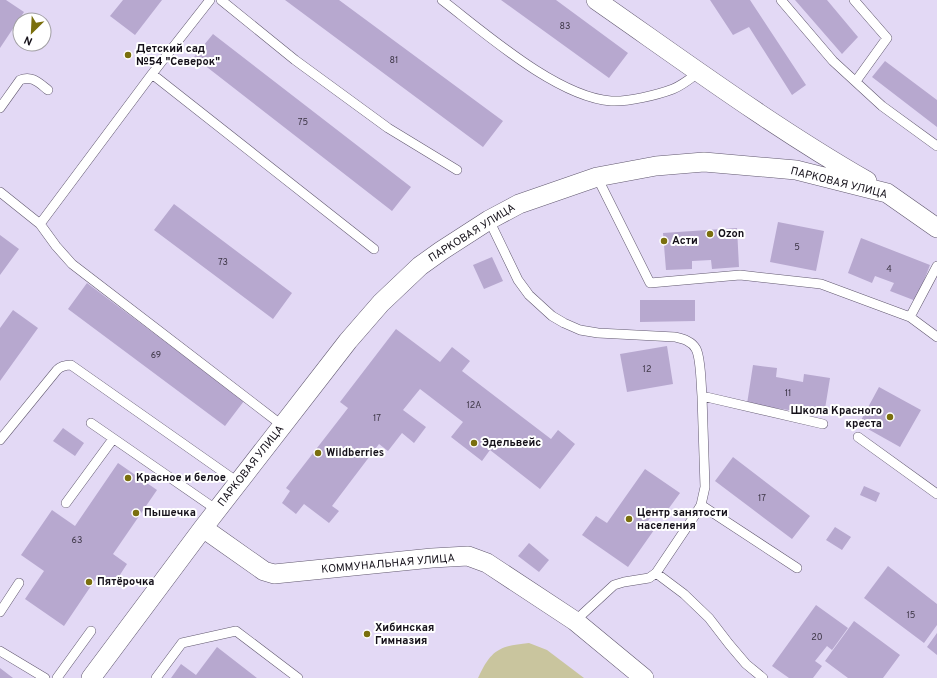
<svg xmlns="http://www.w3.org/2000/svg" width="937" height="678" viewBox="0 0 937 678" font-family="Overpass,sans-serif">
<style>
.green{fill:#c9c59e}
.building{fill:#b7a8cf}
.lines{fill:none;stroke-linecap:round;stroke-linejoin:round}
.service-casing{stroke:#61586f;stroke-width:10}
.minor-casing{stroke:#61586f;stroke-width:20}
.service{stroke:#fff;stroke-width:9}
.minor{stroke:#fff;stroke-width:19}
.poi-dot{fill:#7a6f0d;stroke:#fff;stroke-width:1.5}
.labels{text-anchor:middle;dominant-baseline:central;stroke-width:4;stroke-linejoin:round;paint-order:stroke}
.number-label{font-size:9px;fill:#3d3646}
.poi-label{font-size:11px;font-weight:bold;fill:#141019;stroke:#fff;text-anchor:start}
.street-label{font-size:11px;fill:#141019;stroke:#fff}
</style>
<rect width="100%" height="100%" fill="#e3d9f5"/>
<!-- green -->
<path class="green" d="M529,643L547,650L584,678H478C491,650 499,646 529,643Z"/>
<!-- building -->
<path class="building" d="M0,0H6L24,12L0,48Z
M123,0H162L135,35L110,16Z
M285,0H339L503,121L483,147Z
M501,0H556L628,53L609,78Z
M710,0H750L806,85L792,95L749,27L733,35Z
M795,0H827L858,37L842,54Z
M213,34L411,187L392,211L194,57Z
M885,61L937,100V127L872,77Z
M174,204L292,293L273,319L154,230Z
M778,222L824,231L816,271L770,262Z
M737,228L739,267L712,269L711,260L692,261V269L666,270L663,233Z
M0,235L19,249L0,275Z
M861,238L930,265L916,301L890,291L894,283L875,276L872,283L848,273Z
M492,257L503,281L484,289L473,265Z
M87,283L244,401L225,426L68,309Z
M640,300H695V321L640,322Z
M13,310L38,328L0,381V328Z
M396,329L440,362L452,347L470,361L462,371L551,439L558,430L575,444L540,489L490,450L482,461L451,437L463,422L420,389L403,410L426,427L414,443L402,433L388,451L379,444L332,506L339,511L329,523L304,504L296,514L282,503L290,491L286,488L348,408L340,402Z
M667,346L673,384L627,392L620,354Z
M753,365L777,368L776,377L803,382L804,374L830,378L824,415L747,404Z
M879,387L921,410L900,447L859,424Z
M63,428L84,443L75,456L53,441Z
M733,457L810,516L792,539L715,481Z
M118,463L157,490L113,554L127,564L112,587L97,577L64,626L25,599L44,571L21,555L52,510L75,526Z
M645,469L680,493L664,515L656,509L646,524L654,530L628,567L582,535L596,516L607,523Z
M864,486L880,493L876,502L860,495Z
M835,527L851,537L842,550L826,540Z
M529,543L549,560L539,572L518,556Z
M888,566L937,604V625L924,643L864,598Z
M816,605L848,628L832,650L827,646L815,661L822,666L813,678H789L772,666Z
M854,621L900,655L883,678H848L825,661Z
M937,633V655L927,647Z
M217,647L257,678H171L181,664L196,675Z
M0,668L13,678H0Z"/>
<g class="lines">
<!-- service casing -->
<g class="service-casing">
<path id="service" d="M221,0L295,60L388,128L457,170
M442,0C485,33 557,97 611,101C628,102 657,95 673,89C683,85 691,78 699,72
M781,0L833,61L882,106L937,146
M854,0L887,38L856,81
M152,74L374,249
M0,108L20,80C32,75 39,83 48,90
M597,177L650,283L740,275L821,284L910,317L937,337
M0,192L40,224L56,246L72,264L283,426
M489,220L518,280L529,295L552,316L564,323L580,330L598,333L675,337C683,339 692,341 696,349C701,358 701,385 702,396L823,424
M40,224L152,74L210,0
M910,317L937,266
M91,423L217,510
M858,437L937,494
M0,440L57,370C61,366 65,365 71,365L239,483
M66,503L113,439
M701,505L797,568
M656,573L684,594L709,618L729,644L746,664L763,678
M0,612L19,583
M575,621L614,585L624,582L649,578L656,573L695,515L701,505L705,487L702,396
M0,651L45,678
M57,678L91,631
M156,678L182,643L236,631L298,678"/>
</g>
<!-- minor casing -->
<g class="minor-casing">
<path id="minor" d="M596,0C685,62 773,127 867,181
M203,528L264,571L274,574L432,558L468,556L487,563L575,621L644,678
M91,678L203,528L348,341L381,303L420,266L441,251L489,220L519,204L597,177L656,166L704,162L796,170L887,193L937,228"/>
</g>
<!-- service -->
<use href="#service" class="service"/>
<!-- minor -->
<use href="#minor" class="minor"/>
</g>
<!-- markers -->
<g class="poi-dot">
<circle cx="128" cy="55" r="4"/>
<circle cx="710" cy="234" r="4"/>
<circle cx="664" cy="241" r="4"/>
<circle cx="890" cy="417" r="4"/>
<circle cx="474" cy="443" r="4"/>
<circle cx="318" cy="453" r="4"/>
<circle cx="128" cy="478" r="4"/>
<circle cx="136" cy="513" r="4"/>
<circle cx="629" cy="519" r="4"/>
<circle cx="89" cy="582" r="4"/>
<circle cx="367" cy="634" r="4"/>
</g>
<g class="labels">
<!-- number labels -->
<g class="number-label">
<text x="565" y="26">83</text>
<text x="394" y="60">81</text>
<text x="303" y="122">75</text>
<text x="797" y="247">5</text>
<text x="223" y="262">73</text>
<text x="889" y="269">4</text>
<text x="156" y="355">69</text>
<text x="647" y="369">12</text>
<text x="788" y="393">11</text>
<text x="474" y="405">12А</text>
<text x="377" y="418">17</text>
<text x="762" y="498">17</text>
<text x="77" y="540">63</text>
<text x="911" y="615">15</text>
<text x="817" y="637">20</text>
</g>
<!-- poi labels -->
<g class="poi-label">
<text x="136" y="49">Детский сад<tspan x="136" dy="13">№54 "Северок"</tspan></text>
<text x="718" y="234">Ozon</text>
<text x="672" y="241">Асти</text>
<text x="882" y="411" text-anchor="end">Школа Красного<tspan x="882" dy="13">креста</tspan></text>
<text x="482" y="443">Эдельвейс</text>
<text x="326" y="453">Wildberries</text>
<text x="136" y="478">Красное и белое</text>
<text x="144" y="513">Пышечка</text>
<text x="637" y="513">Центр занятости<tspan x="637" dy="13">населения</tspan></text>
<text x="97" y="582">Пятёрочка</text>
<text x="375" y="628">Хибинская<tspan x="375" dy="13">Гимназия</tspan></text>
</g>
<!-- street labels -->
<g class="street-label">
<text transform="translate(839 183) rotate(14)">ПАРКОВАЯ УЛИЦА</text>
<text transform="translate(472 233) rotate(-32)">ПАРКОВАЯ УЛИЦА</text>
<text transform="translate(251 466) rotate(-52)">ПАРКОВАЯ УЛИЦА</text>
<text transform="translate(388 564) rotate(-5)">КОММУНАЛЬНАЯ УЛИЦА</text>
</g>
</g>
<!-- north arrow -->
<g transform="translate(32 32) rotate(204)"><circle r="19" fill="#ffffff" stroke="#a19fa3"/>
<path d="M0-3L7 15L0 10L-7 15Z" fill="#7a6f0d"/>
<text y="-6" font-size="11" font-weight="bold" text-anchor="middle" fill="#141019">N</text>
</g>
</svg>
